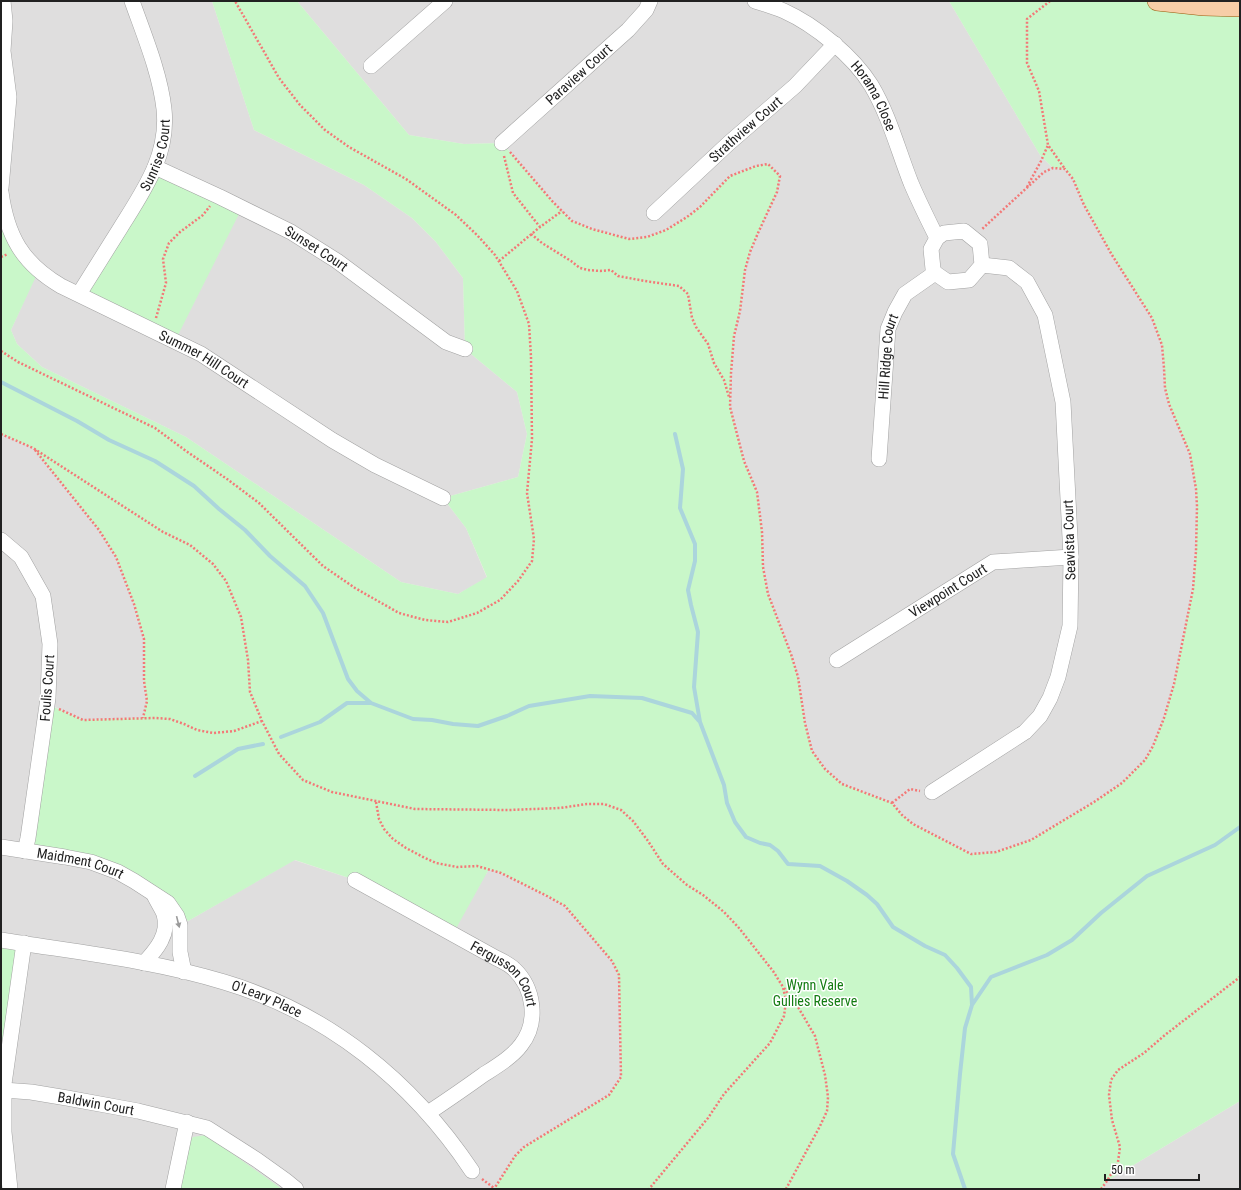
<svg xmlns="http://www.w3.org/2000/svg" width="1241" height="1190" viewBox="0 0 1241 1190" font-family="'Roboto Condensed',sans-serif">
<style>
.residential{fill:#dfdede}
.park{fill:#c9f7c9}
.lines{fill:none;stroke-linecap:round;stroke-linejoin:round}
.stream{stroke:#abd5dc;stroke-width:4}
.minor-casing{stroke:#a2a2a2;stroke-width:16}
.major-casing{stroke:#965a08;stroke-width:20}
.path{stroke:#f37877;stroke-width:2.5;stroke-dasharray:2 2;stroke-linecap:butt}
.minor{stroke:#fff;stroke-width:15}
.major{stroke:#f7cda7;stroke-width:19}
.oneway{fill:#9b9b9b}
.labels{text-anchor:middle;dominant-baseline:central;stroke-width:3;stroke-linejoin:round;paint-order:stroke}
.street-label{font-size:14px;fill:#212121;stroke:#fff}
.park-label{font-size:14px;fill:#137c12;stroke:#fff}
</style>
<rect width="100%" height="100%" fill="#f1ede8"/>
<!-- residential -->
<path class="residential" d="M1,1H212L254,130L364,185L412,218L436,242L463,278L465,349L517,392L527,434L518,477L443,498L466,528L487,578L458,594L401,582L186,437L42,367L17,344L11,330L38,270L1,220Z
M297,1H949L1040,155L1053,168L1065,169L1073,179L1084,205L1112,255L1152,318L1162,345L1164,368L1165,388L1169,404L1190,454L1196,489L1197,506L1196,551L1193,589L1174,684L1164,718L1153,746L1145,760L1122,783L1094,802L1031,840L996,852L971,854L913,824L902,815L892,803L842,784L825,769L812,751L805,723L791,654L768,594L763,567L762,531L757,492L744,461L730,407L731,373L734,336L740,311L745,270L750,252L766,213L756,166L730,176L700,207L687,217L666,230L647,237L629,239L592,229L572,221L553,202L502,143L464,144L409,135Z
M1,434L33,448L99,530L116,557L134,604L144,639V681L147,701L143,718L83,720L48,704L65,857L171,898L188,921L294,860L355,880L486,874L489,869L501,873L547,896L565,906L612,961L619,975L621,1077L609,1095L524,1147L515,1156L494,1189H1Z
M1240,1101V1189H1101L1107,1181Z"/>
<!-- park -->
<path class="park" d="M212,1H297L409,135L464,144L502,143L553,202L572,221L592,229L629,239L647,237L666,230L687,217L700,207L730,176L756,166L768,164L780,176L777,192L758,233L750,252L745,270L740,311L734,336L731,373L730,407L744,461L757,492L762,531L763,567L768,594L791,654L798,677L805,723L812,751L825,769L842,784L892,803L902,815L913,824L971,854L996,852L1031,840L1094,802L1122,783L1145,760L1153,746L1164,718L1174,684L1193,589L1196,551L1197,506L1196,489L1190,454L1169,404L1165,388L1164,368L1162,345L1152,318L1112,255L1084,205L1073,179L1065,169L1053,168L1040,155L949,1H1157L1240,7V1101L1107,1181L1101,1189H494L515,1156L524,1147L609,1095L621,1077L620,996L618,975L612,961L565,906L547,896L501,873L489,869L453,934L355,880L295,860L188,921L171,898L134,881L25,851L47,704L83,720L143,718L147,700L144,681V639L134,604L116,557L99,530L33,448L1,434V220L39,270L11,330L17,344L42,367L186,437L401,582L458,594L487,577L466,528L443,498L518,477L527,434L517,392L465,349L463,278L436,242L412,218L364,185L254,130Z
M155,167L242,208L175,341L79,294Z
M1,940L24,943L1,1089Z
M206,1135L282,1189H180L188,1145L193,1137Z"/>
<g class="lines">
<!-- stream -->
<path class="stream" d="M1,382L77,421L109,440L155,461L194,486L219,509L245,530L270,556L305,586L323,613L348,679L357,691L371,703L413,719L432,720L453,724L478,726L507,716L529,706L590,696L642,698L692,713L699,721
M675,434L683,469L680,508L695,544V561L688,590L691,605L698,632L694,687L700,722L724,785L727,803L735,822L746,837L760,843L770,845L778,851L788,864L820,866L847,881L867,895L877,904L893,927L925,946L945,955L957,968L971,987L972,1005L965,1028L960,1074L953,1154L965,1189
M281,737L320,722L347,703H371
M195,776L238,749L263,744
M972,1005L991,977L1047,955L1072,940L1101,913L1147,876L1215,845L1240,827"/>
<!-- minor casing -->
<g class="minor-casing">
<g id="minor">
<path id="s1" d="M755,1C765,4 775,7 784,11C815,25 853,56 871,85C889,115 898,150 911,183C919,202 928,220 937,238"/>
<path d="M371,66L445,1"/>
<path id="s2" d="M502,143L628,30L646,10L650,1"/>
<path id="s3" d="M155,167L220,197L291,232L337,261L446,342L465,349"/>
<path d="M1,188L9,97L3,51L5,21L3,1"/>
<path id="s4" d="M1,192C7,236 22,263 61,286L201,354L332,440L375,465L443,498"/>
<path id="s5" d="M654,213L729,143L795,86L835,44"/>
<path d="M964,231L980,244L982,265L969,280L948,282L935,273L933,269L931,249L937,238L944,233Z"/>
<path id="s6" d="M79,294C93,272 107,249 121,227C144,190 169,155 164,109C160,73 144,35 132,1"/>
<path id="s7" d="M879,459L888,329L895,312L905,294L935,273"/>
<path d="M1,540L21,557L43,596L50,644L48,698L28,838L25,851"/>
<path id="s8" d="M837,660L993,562L1071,557"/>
<path d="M932,792L1025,732L1040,716L1050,698L1058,677L1070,626L1071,557L1063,402L1045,315L1027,282L1009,268L982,265"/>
<path id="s9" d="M1,847L65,857L91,862L118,872L134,881L168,903L177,916L180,925V952L184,972"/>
<path id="s10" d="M355,880L496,958C502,961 509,964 514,969C534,988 539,1022 521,1045C512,1057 497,1066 483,1075C465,1088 446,1101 428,1113"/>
<path id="s11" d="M1,940C75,952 152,960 224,982C328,1013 412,1081 472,1171"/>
<path d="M144,963C156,950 170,934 164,914C162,909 158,903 155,897"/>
<path id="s12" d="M3,1090L31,1092L67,1098L138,1111L207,1128L257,1160L285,1180L296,1189"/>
<path d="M10,1189L4,1132V1084L24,943"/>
<path d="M173,1189L187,1122"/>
</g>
</g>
<!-- major casing -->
<g class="major-casing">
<path id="major" d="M1157,1L1204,6L1240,7"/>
</g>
<!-- path -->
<path class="path" d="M1050,1L1027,19V63L1039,91L1048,145L1065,169
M510,152L553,202L572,221L592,229L629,239L647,237L666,230L687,217L700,207L730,176L756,166L768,164L780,176L777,192L758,233L750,252L745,270L740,311L734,336L731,373L730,407L744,461L757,492L762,532L763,567L768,594L791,654L798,677L805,723L812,751L825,769L842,784L892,803L902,815L913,824L971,854L996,852L1031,840L1094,802L1122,783L1145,760L1153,746L1164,718L1174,684L1193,589L1196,551L1197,506L1196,489L1190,454L1169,404L1165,388L1164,368L1162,345L1152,318L1112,255L1084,205L1073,179L1065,169L1053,168L1044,172L981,230
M504,156L513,193L540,227
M1027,187L1041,161L1048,145
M531,234L542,243L571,261L580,268L588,270L600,271L611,270L618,276L645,281L679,286L688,294L692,318L696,327L708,344L714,363L724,380L729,397
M1,257L8,254
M499,261L540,227L562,211
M156,318L166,283L163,259L169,243L180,232L203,215L210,206
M1,351L18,362L155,428L186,451L227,479L259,503L323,566L355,588L399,613L425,620L448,622L477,613L500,600L518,581L532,561L534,539L527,493L532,439L531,357L529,324L517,291L495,255L477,235L456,215L406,179L349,147L325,130L300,105L279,78L235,1
M1,434L33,448L163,532L190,545L213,564L226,581L241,617L248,660L250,692L262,721L279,754L303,780L332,792L415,809L509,810L560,808L587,804H604L621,810L633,821L648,841L663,864L687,885L703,895L724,912L739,928L773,971L783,987L786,1001L784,1016L770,1043L724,1094L708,1118L649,1189
M35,450L99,530L116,557L134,604L144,639V681L147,701L143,718
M59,709L83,720L155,718L170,719L184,724L197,730L213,733L234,731L262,721
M376,802L379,819L384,829L393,839L406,848L423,857L436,863L457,867L477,866L501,873L547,896L565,906L612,961L619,975L621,1077L609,1095L524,1147L515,1156L494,1189
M892,803L910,789L920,791
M784,988L798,1007L815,1036L825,1075L828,1097L827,1111L820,1126L786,1189
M482,1179L494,1188
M1101,1189L1107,1181L1118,1162L1120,1147L1112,1120L1109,1095L1111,1080L1118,1070L1144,1053L1165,1035L1240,977"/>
<!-- minor -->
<use href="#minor" class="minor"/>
<!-- major -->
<use href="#major" class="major"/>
</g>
<!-- one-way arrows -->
<defs><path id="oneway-solid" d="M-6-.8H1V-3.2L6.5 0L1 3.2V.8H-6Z"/></defs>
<use class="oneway" href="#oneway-solid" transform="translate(178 922) rotate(76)"/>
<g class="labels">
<!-- street labels -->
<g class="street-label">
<text stroke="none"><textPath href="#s2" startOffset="103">Paraview Court</textPath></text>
<text stroke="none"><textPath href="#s1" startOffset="157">Horama Close</textPath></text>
<text stroke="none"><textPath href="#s5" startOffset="124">Strathview Court</textPath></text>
<text stroke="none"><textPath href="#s6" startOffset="160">Sunrise Court</textPath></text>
<text stroke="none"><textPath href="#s3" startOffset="181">Sunset Court</textPath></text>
<text stroke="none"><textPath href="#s7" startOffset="103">Hill Ridge Court</textPath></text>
<text stroke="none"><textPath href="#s4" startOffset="277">Summer Hill Court</textPath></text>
<text transform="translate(1069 540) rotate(-92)">Seavista Court</text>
<text stroke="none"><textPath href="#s8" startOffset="131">Viewpoint Court</textPath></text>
<text transform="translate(47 688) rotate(-86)">Foulis Court</text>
<text stroke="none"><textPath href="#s9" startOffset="81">Maidment Court</textPath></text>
<text stroke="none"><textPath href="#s10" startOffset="179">Fergusson Court</textPath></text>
<text stroke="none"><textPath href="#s11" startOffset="273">O'Leary Place</textPath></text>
<text stroke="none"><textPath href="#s12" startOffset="94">Baldwin Court</textPath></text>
</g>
<!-- park labels -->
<g class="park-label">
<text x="815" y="985">Wynn Vale<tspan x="815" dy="16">Gullies Reserve</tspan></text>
</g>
</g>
<!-- border -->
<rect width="1241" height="1190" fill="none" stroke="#212121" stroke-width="4"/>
<!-- scale -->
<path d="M1105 1174v6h94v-6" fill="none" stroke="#212121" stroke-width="2"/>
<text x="1111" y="1174" font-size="12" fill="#212121" stroke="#ffffff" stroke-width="3" paint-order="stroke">50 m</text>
</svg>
